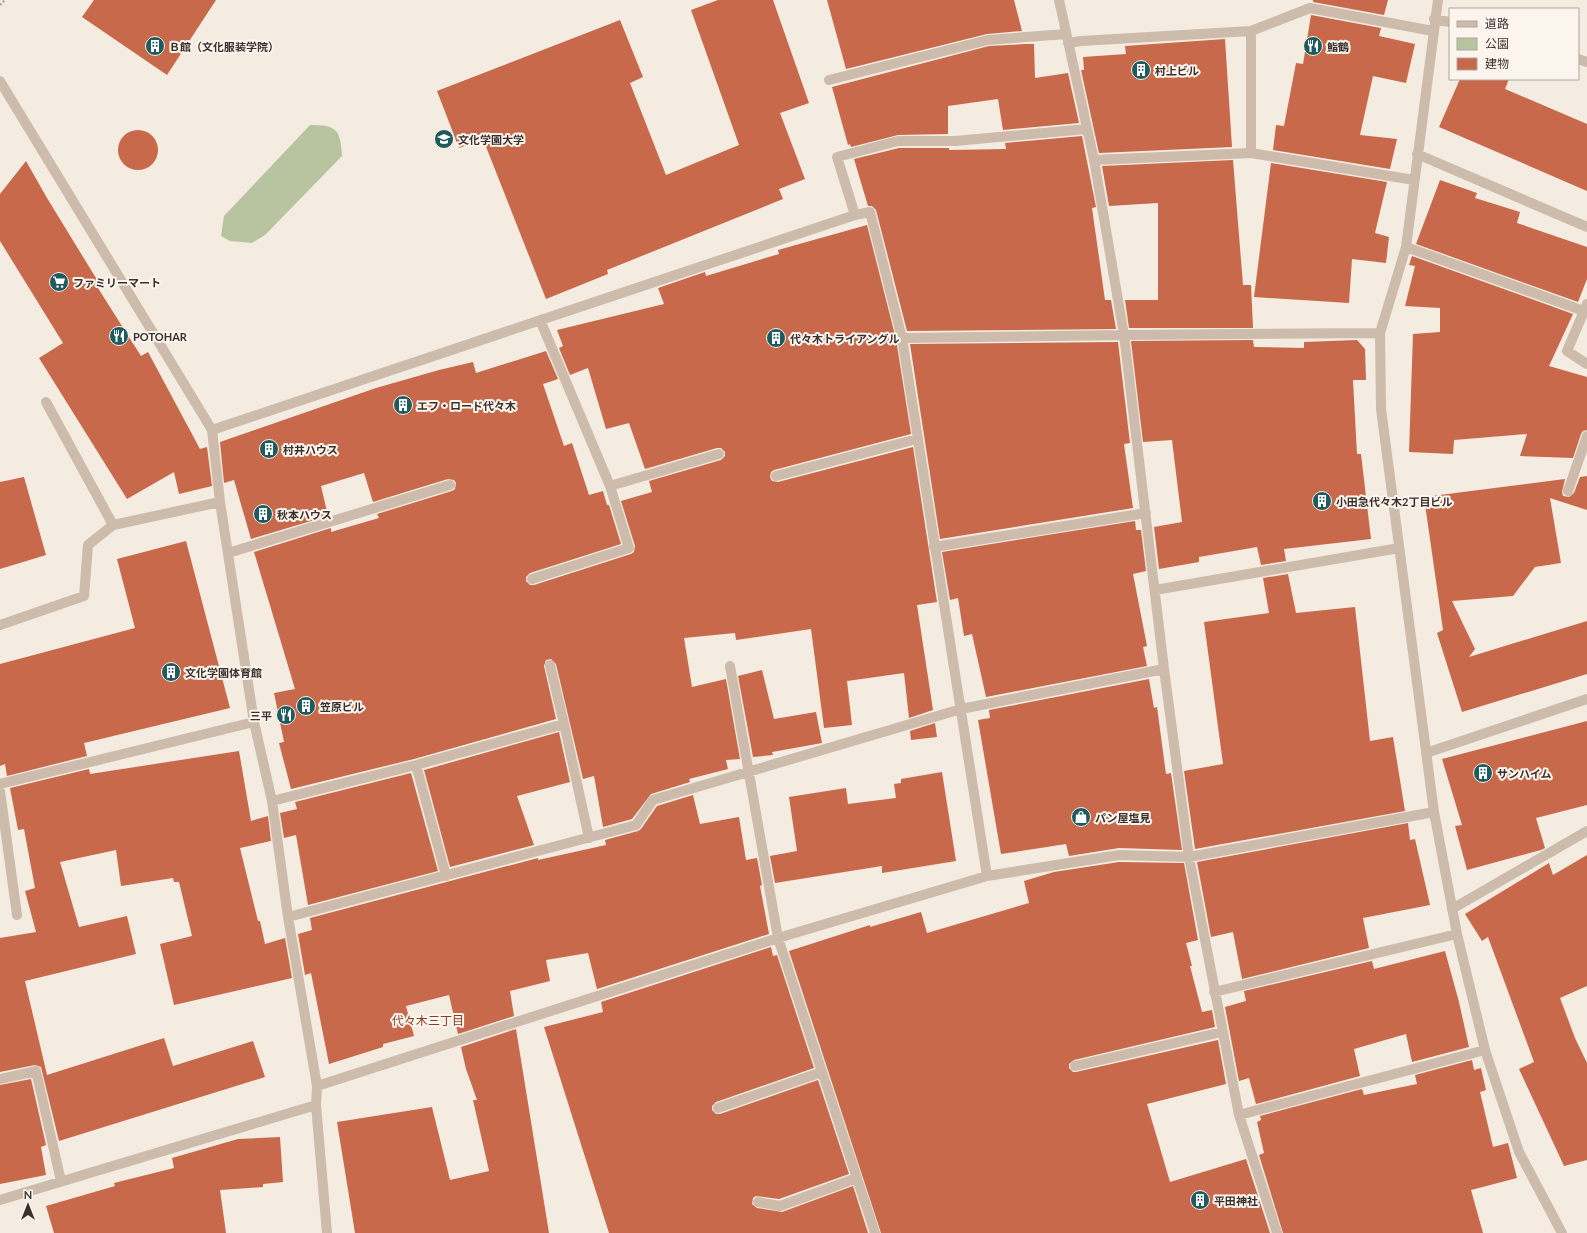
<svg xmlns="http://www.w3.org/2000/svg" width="1587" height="1233" viewBox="0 0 1587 1233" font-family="Lato,'Noto Sans JP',sans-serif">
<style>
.green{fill:#b8c4a0}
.building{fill:#c8694b}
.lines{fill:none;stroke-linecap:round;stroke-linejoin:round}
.path{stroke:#b9a596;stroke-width:2.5;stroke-dasharray:2 2;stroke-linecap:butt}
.minor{stroke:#cdbbac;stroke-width:10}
.labels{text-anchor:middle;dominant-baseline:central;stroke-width:4;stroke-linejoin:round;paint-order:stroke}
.poi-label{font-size:11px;font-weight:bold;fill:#3b302b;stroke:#fbf5ee;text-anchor:start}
.neighbourhood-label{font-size:12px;fill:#8c3b22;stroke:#fbf5ee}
</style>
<rect width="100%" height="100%" fill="#f4ebe1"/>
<!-- green -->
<path class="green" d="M310,125C337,125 340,129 342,156L265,235L252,243L230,241L221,236L224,216Z"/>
<!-- building -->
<path class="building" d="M94,0H216L167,75L82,17Z
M718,0H773L809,103L780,113L805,179L779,189L783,199L607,270L608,274L546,299L483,139L459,148L437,91L620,20L643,77L630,83L666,175L739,145L691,10Z
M827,0H1014L1022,31L987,34L846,69Z
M1313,0H1388L1384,15L1313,2Z
M1311,15L1381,28L1379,36L1415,44L1406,83L1373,76L1360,135L1397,139L1390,169L1273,150L1276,125L1284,126L1296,63L1303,64Z
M1225,39L1232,147L1099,153L1081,70H1084L1083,57L1126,54L1125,46Z
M1026,44H1034L1035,78L1068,73L1079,123L1003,130L998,99L948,106V134L898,135L851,147L850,144L848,145L832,87L989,46Z
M1460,79H1509L1505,89L1587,124V191L1439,127Z
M118 150a20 20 0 1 1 40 0a20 20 0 1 1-40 0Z
M1082,136L1096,207L1092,208L1105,300H1111L1116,329L907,331L876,210L872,206H868L854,159L899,148H949V150L1006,149L1005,143Z
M1233,160L1243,285H1251L1253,328H1129L1125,300H1158V203L1109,206L1102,166Z
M26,161L47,198L99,283L96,285L141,356L148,352L200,449L207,447L212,486L179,494L174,472L127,499L39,358L63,343L0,241V194Z
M1271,163L1387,182L1375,233L1389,237L1386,263L1352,259L1349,303L1254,297Z
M1440,180L1477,193L1475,198L1520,212L1517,223L1587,247V279L1578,302L1416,244Z
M867,225L896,339L911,434L774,470L771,472L770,477L772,481L778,482L913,447L937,602L917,605L933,710L909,718L904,673L847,681L852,725L824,728L811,629L736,640L735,633L684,638L692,687L726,679L740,759L726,760L728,769L689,779L690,782L651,794L632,819L603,827L594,776L583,779L556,664L551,659L546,660L544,666L556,719L414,759L291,789L279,743L284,742L274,693L295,689L254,552L331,528V532L379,518L377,514L452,491L455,489L456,483L454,480L448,479L373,502L364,473L321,486L328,516L251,539L234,480L224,483L220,442L376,388L439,370L473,362L476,373L546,351L558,379L543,384L564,446L572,443L589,495L603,491L607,505H609L621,544L530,573L526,577V581L530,585H534L631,554L634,552L635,546L621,501L652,492L649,481L721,460L725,456V452L721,448H717L645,469L629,423L606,429L588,368L570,375L559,348L563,346L557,330L664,304L658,288L705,272L706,276L779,254L778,250Z
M1412,256L1573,314L1549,366L1587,377V430L1583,431L1581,434L1573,458L1520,456L1527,434L1454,440L1453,454L1409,452L1413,334L1440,332V308L1405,306L1415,266L1409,265Z
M1253,340L1254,347L1304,348V342L1357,340L1365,349L1366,380H1353L1357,454H1361L1371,539L1284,549L1286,561L1261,565L1257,547L1199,557V562L1159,569L1154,527L1182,522L1172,440L1143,442L1131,341Z
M1118,342L1130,443L1124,444L1133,508L940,539L910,344Z
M1587,476V510L1550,498L1561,563L1535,567L1513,596L1452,601L1475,649L1469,657L1587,621V674L1462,712L1437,633L1443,630L1424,497L1565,479L1562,492L1563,496L1569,497L1574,493L1580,477Z
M24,477L46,555L0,569V482Z
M1135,521L1136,530H1141L1146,571L1133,574L1147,646L1143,647L1147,666L986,697L972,634L964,636L958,598L950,600L942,552Z
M186,541L230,708L84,743L87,756L7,776L5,764L0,766V664L135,628L117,559Z
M1288,574L1296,613L1355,607L1370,741L1393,737L1405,811L1195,849L1184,771L1223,764L1204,622L1269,613L1263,578Z
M762,670L774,719L816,712L822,743L772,752L773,755L753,757L738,676Z
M1149,679L1154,708L1157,707L1166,774L1171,773L1182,850L1119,848L1069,856L1066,844L1001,854L978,720L990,718L989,710Z
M1587,721V805L1536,818L1545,848L1541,850L1467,870L1455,826L1462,825L1442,759Z
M935,723L937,737L911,740L910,731Z
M559,732L570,782L517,796L534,845L450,867L424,770Z
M239,751L251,821L268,816L271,841L240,848L258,921H260L265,944L285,938L292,978L174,1005L160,944L192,936L179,882H174L173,878L121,886L116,850L60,862L79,927L127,916L136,954L25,981L47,1075L164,1038L173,1066L253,1041L265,1077L59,1141L41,1067L35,1065L0,1072V938L36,932L25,891L35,888L24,829L18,830L10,788L89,769L90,774Z
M942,772L956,861L882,873V866L775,883L770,856L797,851L789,797L846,788L848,804L896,798L894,784L901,783V779Z
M411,773L438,871L308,905L296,835L284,838L280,813L297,809L295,802Z
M693,795L700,824L739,817L746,860L757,858L762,885L760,886L769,934L597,989L588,953L546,960L550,981L510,991L514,1016L458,1034L449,995L406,1006L414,1036L383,1044V1047L329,1064L311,973L305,975L298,934L312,930L310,918L538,858V860L606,845L605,840L638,831L641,829L657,806Z
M1408,823L1410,840L1415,839L1430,905L1363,918L1369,948L1242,979L1233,932L1211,937L1197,862Z
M1587,855V986L1560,998L1575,1038L1587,1063V1160L1564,1166L1519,1069L1534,1062L1488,937L1482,941L1465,914L1549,863L1553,875Z
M1119,862L1184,863L1198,940L1186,943L1192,966H1190L1202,1012L1212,1010L1215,1027L1074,1060L1069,1064V1068L1073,1072H1076L1218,1040L1226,1084L1147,1104L1170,1182L1246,1159L1270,1233H881L789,951L870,925V927L921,912L927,933L1029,903L1024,881L1054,872Z
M771,947L773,956L777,955L814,1068L716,1102L712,1106V1110L716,1114H720L818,1080L849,1174L779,1199L756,1196L753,1198L752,1204L757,1208L782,1212L853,1186L868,1233H609L544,1027L603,1012L601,1002Z
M1445,951L1459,1002L1469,1047L1412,1062L1406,1034L1354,1049L1360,1076L1256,1104L1249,1078L1239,1081L1225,1007L1246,1001L1244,991L1372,961L1374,969Z
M516,1029L549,1233H355L337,1122L432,1107L450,1180L489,1171L473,1100H477L466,1069L461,1047Z
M1472,1060L1474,1070L1481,1068L1486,1090L1480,1092L1493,1147L1508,1143L1517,1178L1471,1190L1483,1233H1283L1259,1155L1264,1153L1257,1122L1261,1120L1260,1116L1362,1089L1364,1095L1417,1084L1415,1075Z
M31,1079L46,1145L41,1147L46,1175L0,1184V1085Z
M280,1137L283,1182L263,1184V1187L220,1190L226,1233H54L46,1206L115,1186L114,1183L174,1168L172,1158L238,1139Z"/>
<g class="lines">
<!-- path -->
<path class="path" d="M0,5L5,0"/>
<!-- minor -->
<path class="minor" d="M1059,0L1094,160L1124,335L1164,669L1189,857L1239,1115L1277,1233
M1438,0L1406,247L1380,333L1381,409L1434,812L1457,934L1485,1050L1519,1152L1562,1233
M1434,19L1450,22
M1068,43L1081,41L1251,31L1310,8L1433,31
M1578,59L1587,62
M829,80L988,40L1066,34
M0,81L212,430L220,502L254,722L272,801L288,917L317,1086L316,1105L327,1233
M1251,153V31
M1417,154L1587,227
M1094,160L1251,153L1414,180
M855,215L837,157L898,141H955L1087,129
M1406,247L1584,311L1587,304
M1584,311L1567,351L1587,364
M902,338L1124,335L1380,333
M46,402L113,525
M212,430L855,215L870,212L902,338L987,876
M776,476L917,439
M610,486L719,454
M1568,491L1587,436
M934,547L1146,513
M228,553L450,485
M532,579L629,548L610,486L540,320
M1155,590L1399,548
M0,625L84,596L88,545L113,525L220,502
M550,665L564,724
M730,666L778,938L875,1233
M1426,753L1587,699
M416,765L446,876
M0,784L254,722
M0,791L17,915
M272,801L416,765L564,724L589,838
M1452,909L1587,831
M288,917L636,825L653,800L961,709L1164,669
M1214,992L1457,934
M1075,1066L1222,1032
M0,1079L36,1071L61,1181
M317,1086L778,938L987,876L1119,855L1189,857L1434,812
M718,1108L822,1072
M1239,1115L1485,1050
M0,1200L316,1105
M758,1202L780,1206L857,1178"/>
</g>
<!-- icons -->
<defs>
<g id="building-disc" transform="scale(1)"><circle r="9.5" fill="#1f5a5e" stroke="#fbf5ee"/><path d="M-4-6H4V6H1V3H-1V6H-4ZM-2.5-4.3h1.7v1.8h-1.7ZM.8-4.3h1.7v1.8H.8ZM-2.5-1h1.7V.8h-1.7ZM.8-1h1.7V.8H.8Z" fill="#fff"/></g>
<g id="restaurant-disc" transform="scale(1)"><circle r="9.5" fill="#1f5a5e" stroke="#fbf5ee"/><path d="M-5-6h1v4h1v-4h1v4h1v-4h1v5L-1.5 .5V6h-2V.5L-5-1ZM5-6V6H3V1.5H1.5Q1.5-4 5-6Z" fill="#fff"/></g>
<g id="university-disc" transform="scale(1)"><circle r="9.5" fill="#1f5a5e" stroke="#fbf5ee"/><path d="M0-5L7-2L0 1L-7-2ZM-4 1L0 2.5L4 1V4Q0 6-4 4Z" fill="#fff"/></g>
<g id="supermarket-disc" transform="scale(1)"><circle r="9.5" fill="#1f5a5e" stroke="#fbf5ee"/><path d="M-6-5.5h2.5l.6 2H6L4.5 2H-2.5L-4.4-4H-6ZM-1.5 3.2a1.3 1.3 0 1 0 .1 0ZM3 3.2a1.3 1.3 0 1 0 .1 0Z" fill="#fff"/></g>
<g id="shop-disc" transform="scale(1)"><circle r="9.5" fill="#1f5a5e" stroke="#fbf5ee"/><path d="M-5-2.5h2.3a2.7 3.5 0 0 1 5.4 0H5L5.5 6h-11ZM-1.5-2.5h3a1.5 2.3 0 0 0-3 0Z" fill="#fff"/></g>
</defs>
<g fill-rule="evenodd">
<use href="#building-disc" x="155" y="46"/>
<use href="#restaurant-disc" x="1313" y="46"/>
<use href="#building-disc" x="1141" y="70"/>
<use href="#university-disc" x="444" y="139"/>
<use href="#supermarket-disc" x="59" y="282"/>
<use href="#restaurant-disc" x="119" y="336"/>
<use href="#building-disc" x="776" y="338"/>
<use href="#building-disc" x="403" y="405"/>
<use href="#building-disc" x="269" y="449"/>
<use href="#building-disc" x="1322" y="501"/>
<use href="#building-disc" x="263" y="514"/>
<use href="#building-disc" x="171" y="672"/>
<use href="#building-disc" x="306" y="706"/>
<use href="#restaurant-disc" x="286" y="715"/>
<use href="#building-disc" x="1483" y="773"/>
<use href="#shop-disc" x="1081" y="817"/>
<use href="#building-disc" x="1200" y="1200"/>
</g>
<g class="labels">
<!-- poi labels -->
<g class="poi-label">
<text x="169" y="46">Ｂ館（文化服装学院）</text>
<text x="1327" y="46">鮨鶴</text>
<text x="1155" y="70">村上ビル</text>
<text x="458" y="139">文化学園大学</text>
<text x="73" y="282">ファミリーマート</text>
<text x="133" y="336">POTOHAR</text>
<text x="790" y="338">代々木トライアングル</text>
<text x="417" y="405">エフ・ロード代々木</text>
<text x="283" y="449">村井ハウス</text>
<text x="1336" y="501">小田急代々木2丁目ビル</text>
<text x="277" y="514">秋本ハウス</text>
<text x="185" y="672">文化学園体育館</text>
<text x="320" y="706">笠原ビル</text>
<text x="272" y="715" text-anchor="end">三平</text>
<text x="1497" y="773">サンハイム</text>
<text x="1095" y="817">パン屋塩見</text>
<text x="1214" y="1200">平田神社</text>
</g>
<!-- neighbourhood labels -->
<g class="neighbourhood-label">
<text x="428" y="1020">代々木三丁目</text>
</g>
</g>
<!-- legend -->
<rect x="1449" y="8" width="130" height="72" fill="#fbf5ee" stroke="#aea6a0"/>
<rect x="1457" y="21" width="20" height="6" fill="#cdbbac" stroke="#aea6a0"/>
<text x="1485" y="28" font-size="12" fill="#3b302b">道路</text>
<rect x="1457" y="38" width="20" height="12" fill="#b8c4a0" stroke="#aea6a0"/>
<text x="1485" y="48" font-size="12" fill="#3b302b">公園</text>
<rect x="1457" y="58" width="20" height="12" fill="#c8694b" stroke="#aea6a0"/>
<text x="1485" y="68" font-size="12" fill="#3b302b">建物</text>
<!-- north arrow -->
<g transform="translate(28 1205)" stroke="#fbf5ee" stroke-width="3" paint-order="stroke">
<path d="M0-3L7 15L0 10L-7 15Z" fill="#3b302b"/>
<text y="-6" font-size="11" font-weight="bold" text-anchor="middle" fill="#3b302b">N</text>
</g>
</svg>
